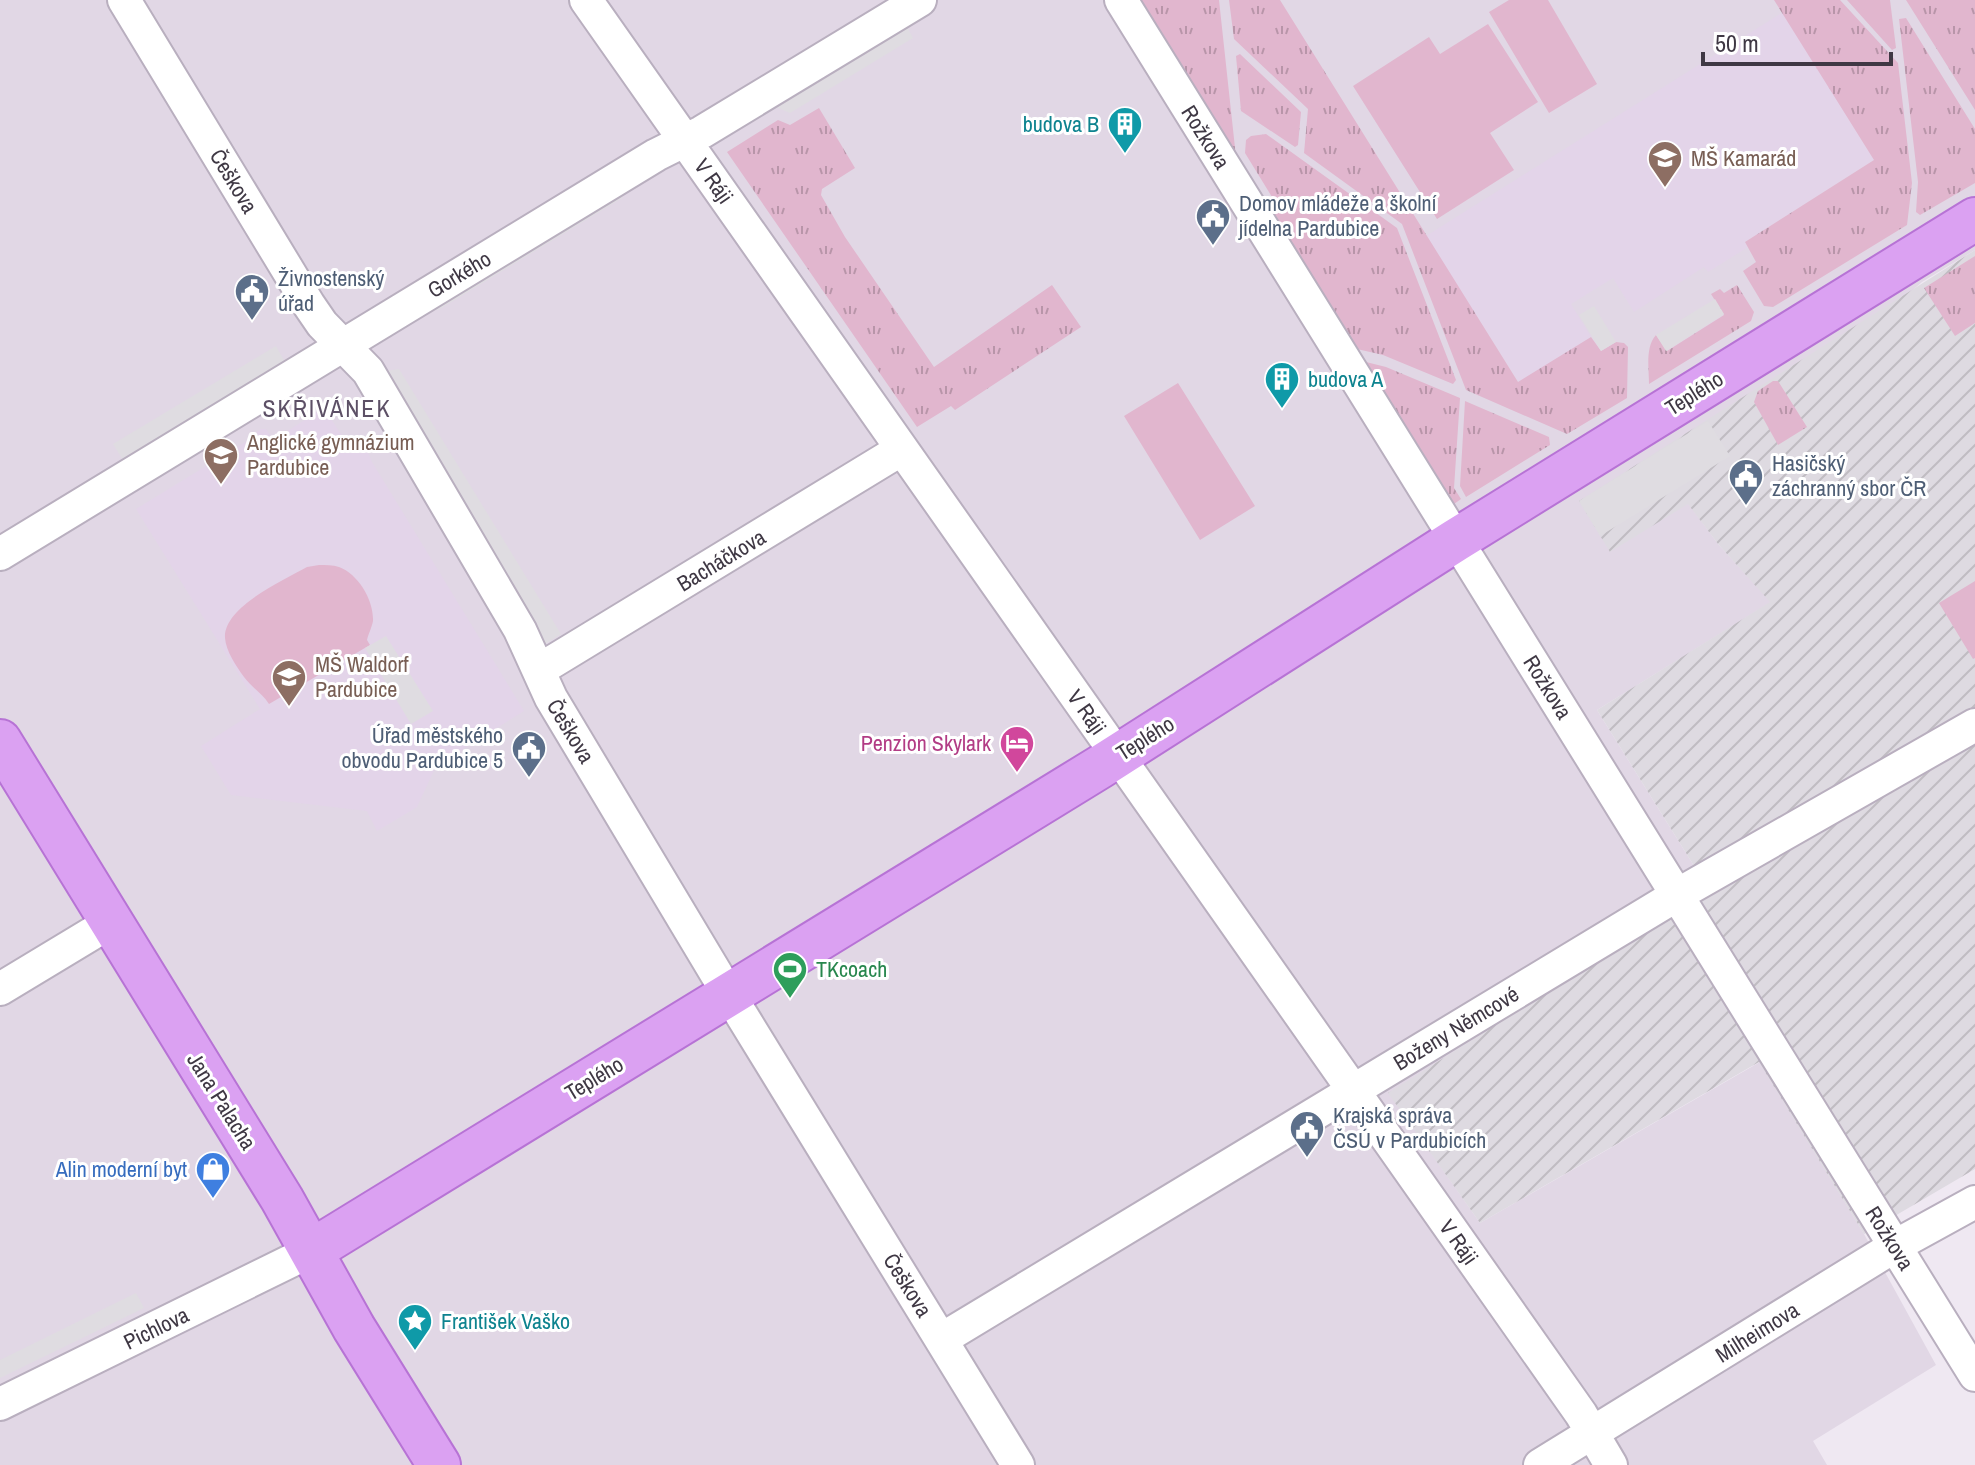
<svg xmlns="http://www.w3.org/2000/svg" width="1975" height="1465" viewBox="0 0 1975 1465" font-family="'Archivo Narrow',sans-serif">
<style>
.residential{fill:#e1d7e5}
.industrial{fill:url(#industrial-furrows)}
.education{fill:#e3d4e9}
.grass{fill:url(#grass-tufts)}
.park{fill:#e1b6ce}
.parking{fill:#dfdce1}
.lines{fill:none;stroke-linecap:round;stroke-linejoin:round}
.minor-casing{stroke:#b9afbf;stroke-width:36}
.major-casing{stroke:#b773d5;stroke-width:46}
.minor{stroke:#fff;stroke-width:32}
.major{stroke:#dba1f2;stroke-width:42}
.labels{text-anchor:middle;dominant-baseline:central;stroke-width:6;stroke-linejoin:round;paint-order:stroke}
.culture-label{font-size:22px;fill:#0d838f;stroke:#fff;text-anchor:start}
.street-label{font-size:22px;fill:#3f3844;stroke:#fff}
.education-label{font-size:22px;fill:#785e54;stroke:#fff;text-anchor:start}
.service-label{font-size:22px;fill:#4e5e75;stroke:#fff;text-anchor:start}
.hotel-label{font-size:22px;fill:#b23c85;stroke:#fff;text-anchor:end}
.leisure-label{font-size:22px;fill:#27864d;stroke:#fff;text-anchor:start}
.shop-label{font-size:22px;fill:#366cbe;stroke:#fff;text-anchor:end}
.neighbourhood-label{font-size:24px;letter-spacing:2px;fill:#5d5066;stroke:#fff}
</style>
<defs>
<pattern id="industrial-furrows" width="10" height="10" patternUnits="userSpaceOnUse" patternTransform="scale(2)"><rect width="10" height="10" fill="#dedae1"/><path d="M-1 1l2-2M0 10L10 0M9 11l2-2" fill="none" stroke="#c0bcc2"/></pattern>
<pattern id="grass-tufts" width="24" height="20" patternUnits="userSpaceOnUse" patternTransform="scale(2)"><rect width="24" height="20" fill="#e1b6ce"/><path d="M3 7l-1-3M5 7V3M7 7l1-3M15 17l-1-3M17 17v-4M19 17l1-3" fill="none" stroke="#b895a9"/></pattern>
</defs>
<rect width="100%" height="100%" fill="#efe8f2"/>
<!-- residential -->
<path class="residential" d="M0,0H1975V250L1922,282L1610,551L1688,503L1718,544L1771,602L1597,710L1709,890L1389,1093L1480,1223L1760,1062L1864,1234L1936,1365L1813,1441L1827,1465H0Z"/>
<!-- industrial -->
<path class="industrial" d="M1975,250V1169L1864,1234L1759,1062L1480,1223L1388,1093L1709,890L1597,710L1770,602L1718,544L1688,504L1610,552L1579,501Z"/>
<!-- education -->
<path class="education" d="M1783,12L1874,160L1745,242L1748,247L1708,272L1704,267L1634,312L1613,278L1571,304L1591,337L1519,383L1426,236Z
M319,411H326L344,439L347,437L353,447L361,442L365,445L372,462L524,711L436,766L417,807L377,831L367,811L231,795L201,746L260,709L136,509L247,441V438L261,429H266L273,440Z"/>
<!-- grass -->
<path class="grass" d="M1139,0H1219L1236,157Z
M1229,0H1280L1518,382L1591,337L1601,351L1616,342L1624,343L1628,347L1627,398L1567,434L1466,390L1402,224L1304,153L1308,109L1234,39Z
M1774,0H1840L1898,63L1912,183L1907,225L1773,307L1764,306L1743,271L1756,262L1745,242L1874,160Z
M1906,0H1975V110Z
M1906,18L1975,129V183L1920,215L1916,212L1918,182L1899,19Z
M1240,54L1301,112L1298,145L1295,147L1241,111L1236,56Z
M819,108L855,168L822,189L821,195L845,237L934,367L1052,285L1081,327L955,410L951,406L917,427L727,152L778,120L790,125Z
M1266,134L1397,228L1456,380L1453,384L1383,355L1357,349L1272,210L1275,202L1245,153L1246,140L1251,136Z
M1975,256V323L1955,336L1924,288Z
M1737,285L1754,312L1751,321L1649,384C1649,369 1645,347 1656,335L1667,351L1724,315L1711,294L1720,289L1724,293Z
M1366,362L1386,367L1460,398L1454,488L1461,499L1454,504Z
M1773,381H1778L1807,427L1778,445L1754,402L1758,391Z
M1465,401L1549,437L1550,445L1466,497L1460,486Z"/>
<!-- park -->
<path class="park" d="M1509,0H1548L1597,84L1549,113L1489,12Z
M1847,0H1890L1896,48L1892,50Z
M1488,24L1538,102L1490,133L1514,170L1437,219L1353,86L1429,37L1440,54Z
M1178,383L1255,506L1200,540L1124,416Z
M319,565C325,565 333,565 339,567C358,574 374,600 373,621C372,627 368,635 367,640L370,645L269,704C262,693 252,688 244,677C236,666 226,651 225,638C223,607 284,580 307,567Z
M1975,581V658L1973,659L1939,603Z"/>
<!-- parking -->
<path class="parking" d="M905,23L913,38L790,113L771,105Z
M624,188L622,198L438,310L427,308Z
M1715,299L1724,314L1666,351L1656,335Z
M1594,306L1616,342L1601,351L1579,315Z
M276,346L285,362L123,460L113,444Z
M399,369L561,634L544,645L380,372Z
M1708,421L1730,456L1600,536L1579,501Z
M386,636L433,711L411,724L365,648Z
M136,1293L144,1308L0,1378V1360Z"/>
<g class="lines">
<!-- minor casing -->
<g class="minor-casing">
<path id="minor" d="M124,0L309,305L322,324L368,371L520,630L551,698L717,975L1018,1465
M586,0L1581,1414L1611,1465
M1121,0L1975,1375
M0,554L656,155L702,132L920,0
M539,670L902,449
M0,989L111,922
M942,1339L1677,895L1975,725
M0,1404L311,1251
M1540,1465L1895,1246L1975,1202"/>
</g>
<!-- major casing -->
<g class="major-casing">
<path id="major" d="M0,741L282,1199L354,1328L439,1465
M311,1251L1100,767L1456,540L1975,219"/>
</g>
<!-- minor -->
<use href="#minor" class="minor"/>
<!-- major -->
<use href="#major" class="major"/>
</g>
<!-- icons -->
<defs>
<g id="building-pin" transform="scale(1.8)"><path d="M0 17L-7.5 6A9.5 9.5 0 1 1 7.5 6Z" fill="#0f9aa8" stroke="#fff"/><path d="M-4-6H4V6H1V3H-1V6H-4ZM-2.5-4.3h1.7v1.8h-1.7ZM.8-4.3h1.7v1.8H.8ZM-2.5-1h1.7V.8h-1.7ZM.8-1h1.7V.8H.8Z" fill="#fff"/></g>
<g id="school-pin" transform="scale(1.8)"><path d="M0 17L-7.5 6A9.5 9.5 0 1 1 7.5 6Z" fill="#8d6e63" stroke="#fff"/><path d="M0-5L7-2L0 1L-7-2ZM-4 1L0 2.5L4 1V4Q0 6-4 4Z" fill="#fff"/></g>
<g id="civic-pin" transform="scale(1.8)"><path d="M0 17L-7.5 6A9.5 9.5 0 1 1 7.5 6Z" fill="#5c6f8a" stroke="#fff"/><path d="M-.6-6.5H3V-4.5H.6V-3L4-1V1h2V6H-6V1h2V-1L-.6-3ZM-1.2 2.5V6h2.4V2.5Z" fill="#fff"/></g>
<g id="hotel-pin" transform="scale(1.8)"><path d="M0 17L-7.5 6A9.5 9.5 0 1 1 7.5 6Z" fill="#d1479c" stroke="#fff"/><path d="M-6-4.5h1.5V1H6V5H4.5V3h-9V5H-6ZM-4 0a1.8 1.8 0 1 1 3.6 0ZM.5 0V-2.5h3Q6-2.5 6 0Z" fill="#fff"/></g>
<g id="stadium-pin" transform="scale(1.8)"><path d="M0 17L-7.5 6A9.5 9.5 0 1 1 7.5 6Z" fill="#2e9e5b" stroke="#fff"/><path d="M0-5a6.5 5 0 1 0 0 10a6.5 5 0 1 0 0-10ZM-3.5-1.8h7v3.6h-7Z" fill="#fff"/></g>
<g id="shop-pin" transform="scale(1.8)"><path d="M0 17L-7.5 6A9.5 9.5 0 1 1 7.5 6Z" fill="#3f7fe0" stroke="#fff"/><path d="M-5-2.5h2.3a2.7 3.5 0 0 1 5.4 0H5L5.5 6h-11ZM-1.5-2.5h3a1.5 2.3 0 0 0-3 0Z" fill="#fff"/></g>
<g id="sight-pin" transform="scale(1.8)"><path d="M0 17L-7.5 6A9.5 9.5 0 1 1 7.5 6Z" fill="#0f9aa8" stroke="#fff"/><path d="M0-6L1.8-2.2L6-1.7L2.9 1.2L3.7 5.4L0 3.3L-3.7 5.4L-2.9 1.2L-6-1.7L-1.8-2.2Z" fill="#fff"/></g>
</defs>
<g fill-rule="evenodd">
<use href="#building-pin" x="1125" y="124"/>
<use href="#school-pin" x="1665" y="158"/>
<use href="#civic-pin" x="1213" y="216"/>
<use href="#civic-pin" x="252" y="291"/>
<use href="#building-pin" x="1282" y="379"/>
<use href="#school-pin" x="221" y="455"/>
<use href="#civic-pin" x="1746" y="476"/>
<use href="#school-pin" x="289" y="677"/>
<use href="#hotel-pin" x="1017" y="743"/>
<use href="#civic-pin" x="529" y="748"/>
<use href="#stadium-pin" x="790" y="969"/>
<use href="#civic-pin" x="1307" y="1128"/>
<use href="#shop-pin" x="213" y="1169"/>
<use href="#sight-pin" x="415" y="1321"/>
</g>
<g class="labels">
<!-- culture labels -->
<g class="culture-label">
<text x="1099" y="124" text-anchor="end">budova B</text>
<text x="1308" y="379">budova A</text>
<text x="441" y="1321">František Vaško</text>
</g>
<!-- street labels -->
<g class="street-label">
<text transform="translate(1206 137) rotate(58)">Rožkova</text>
<text transform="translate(234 181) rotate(59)">Češkova</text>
<text transform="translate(714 181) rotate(55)">V Ráji</text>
<text transform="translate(459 274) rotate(-31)">Gorkého</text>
<text transform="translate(1694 393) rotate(-32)">Teplého</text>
<text transform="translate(721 560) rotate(-31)">Bacháčkova</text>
<text transform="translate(1548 687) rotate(58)">Rožkova</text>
<text transform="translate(1087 712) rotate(55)">V Ráji</text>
<text transform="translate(571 731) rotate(59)">Češkova</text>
<text transform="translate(1145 738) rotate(-32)">Teplého</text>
<text transform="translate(1456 1028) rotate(-31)">Boženy Němcové</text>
<text transform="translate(594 1078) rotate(-31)">Teplého</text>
<text transform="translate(222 1101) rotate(58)">Jana Palacha</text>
<text transform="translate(1890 1238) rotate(58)">Rožkova</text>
<text transform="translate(1459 1242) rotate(55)">V Ráji</text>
<text transform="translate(908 1285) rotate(58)">Češkova</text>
<text transform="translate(156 1328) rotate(-26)">Pichlova</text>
<text transform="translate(1757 1332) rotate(-32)">Milheimova</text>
</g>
<!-- education labels -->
<g class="education-label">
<text x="1691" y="158">MŠ Kamarád</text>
<text x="247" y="442">Anglické gymnázium<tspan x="247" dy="25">Pardubice</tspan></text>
<text x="315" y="664">MŠ Waldorf<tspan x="315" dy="25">Pardubice</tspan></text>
</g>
<!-- service labels -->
<g class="service-label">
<text x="1239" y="203">Domov mládeže a školní<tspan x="1239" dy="25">jídelna Pardubice</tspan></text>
<text x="278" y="278">Živnostenský<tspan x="278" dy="25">úřad</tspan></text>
<text x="1772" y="463">Hasičský<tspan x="1772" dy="25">záchranný sbor ČR</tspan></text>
<text x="503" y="735" text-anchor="end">Úřad městského<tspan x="503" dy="25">obvodu Pardubice 5</tspan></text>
<text x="1333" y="1115">Krajská správa<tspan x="1333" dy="25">ČSÚ v Pardubicích</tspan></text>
</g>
<!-- hotel labels -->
<g class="hotel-label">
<text x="991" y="743">Penzion Skylark</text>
</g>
<!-- leisure labels -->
<g class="leisure-label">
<text x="816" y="969">TKcoach</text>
</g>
<!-- shop labels -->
<g class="shop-label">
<text x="187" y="1169">Alin moderní byt</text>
</g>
<!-- neighbourhood labels -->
<g class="neighbourhood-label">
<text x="327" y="408">SKŘIVÁNEK</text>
</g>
</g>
<!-- scale -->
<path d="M1703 52v12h188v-12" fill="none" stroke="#3f3844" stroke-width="4"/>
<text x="1715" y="52" font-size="24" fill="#3f3844" stroke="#ffffff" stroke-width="6" paint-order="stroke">50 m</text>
</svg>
